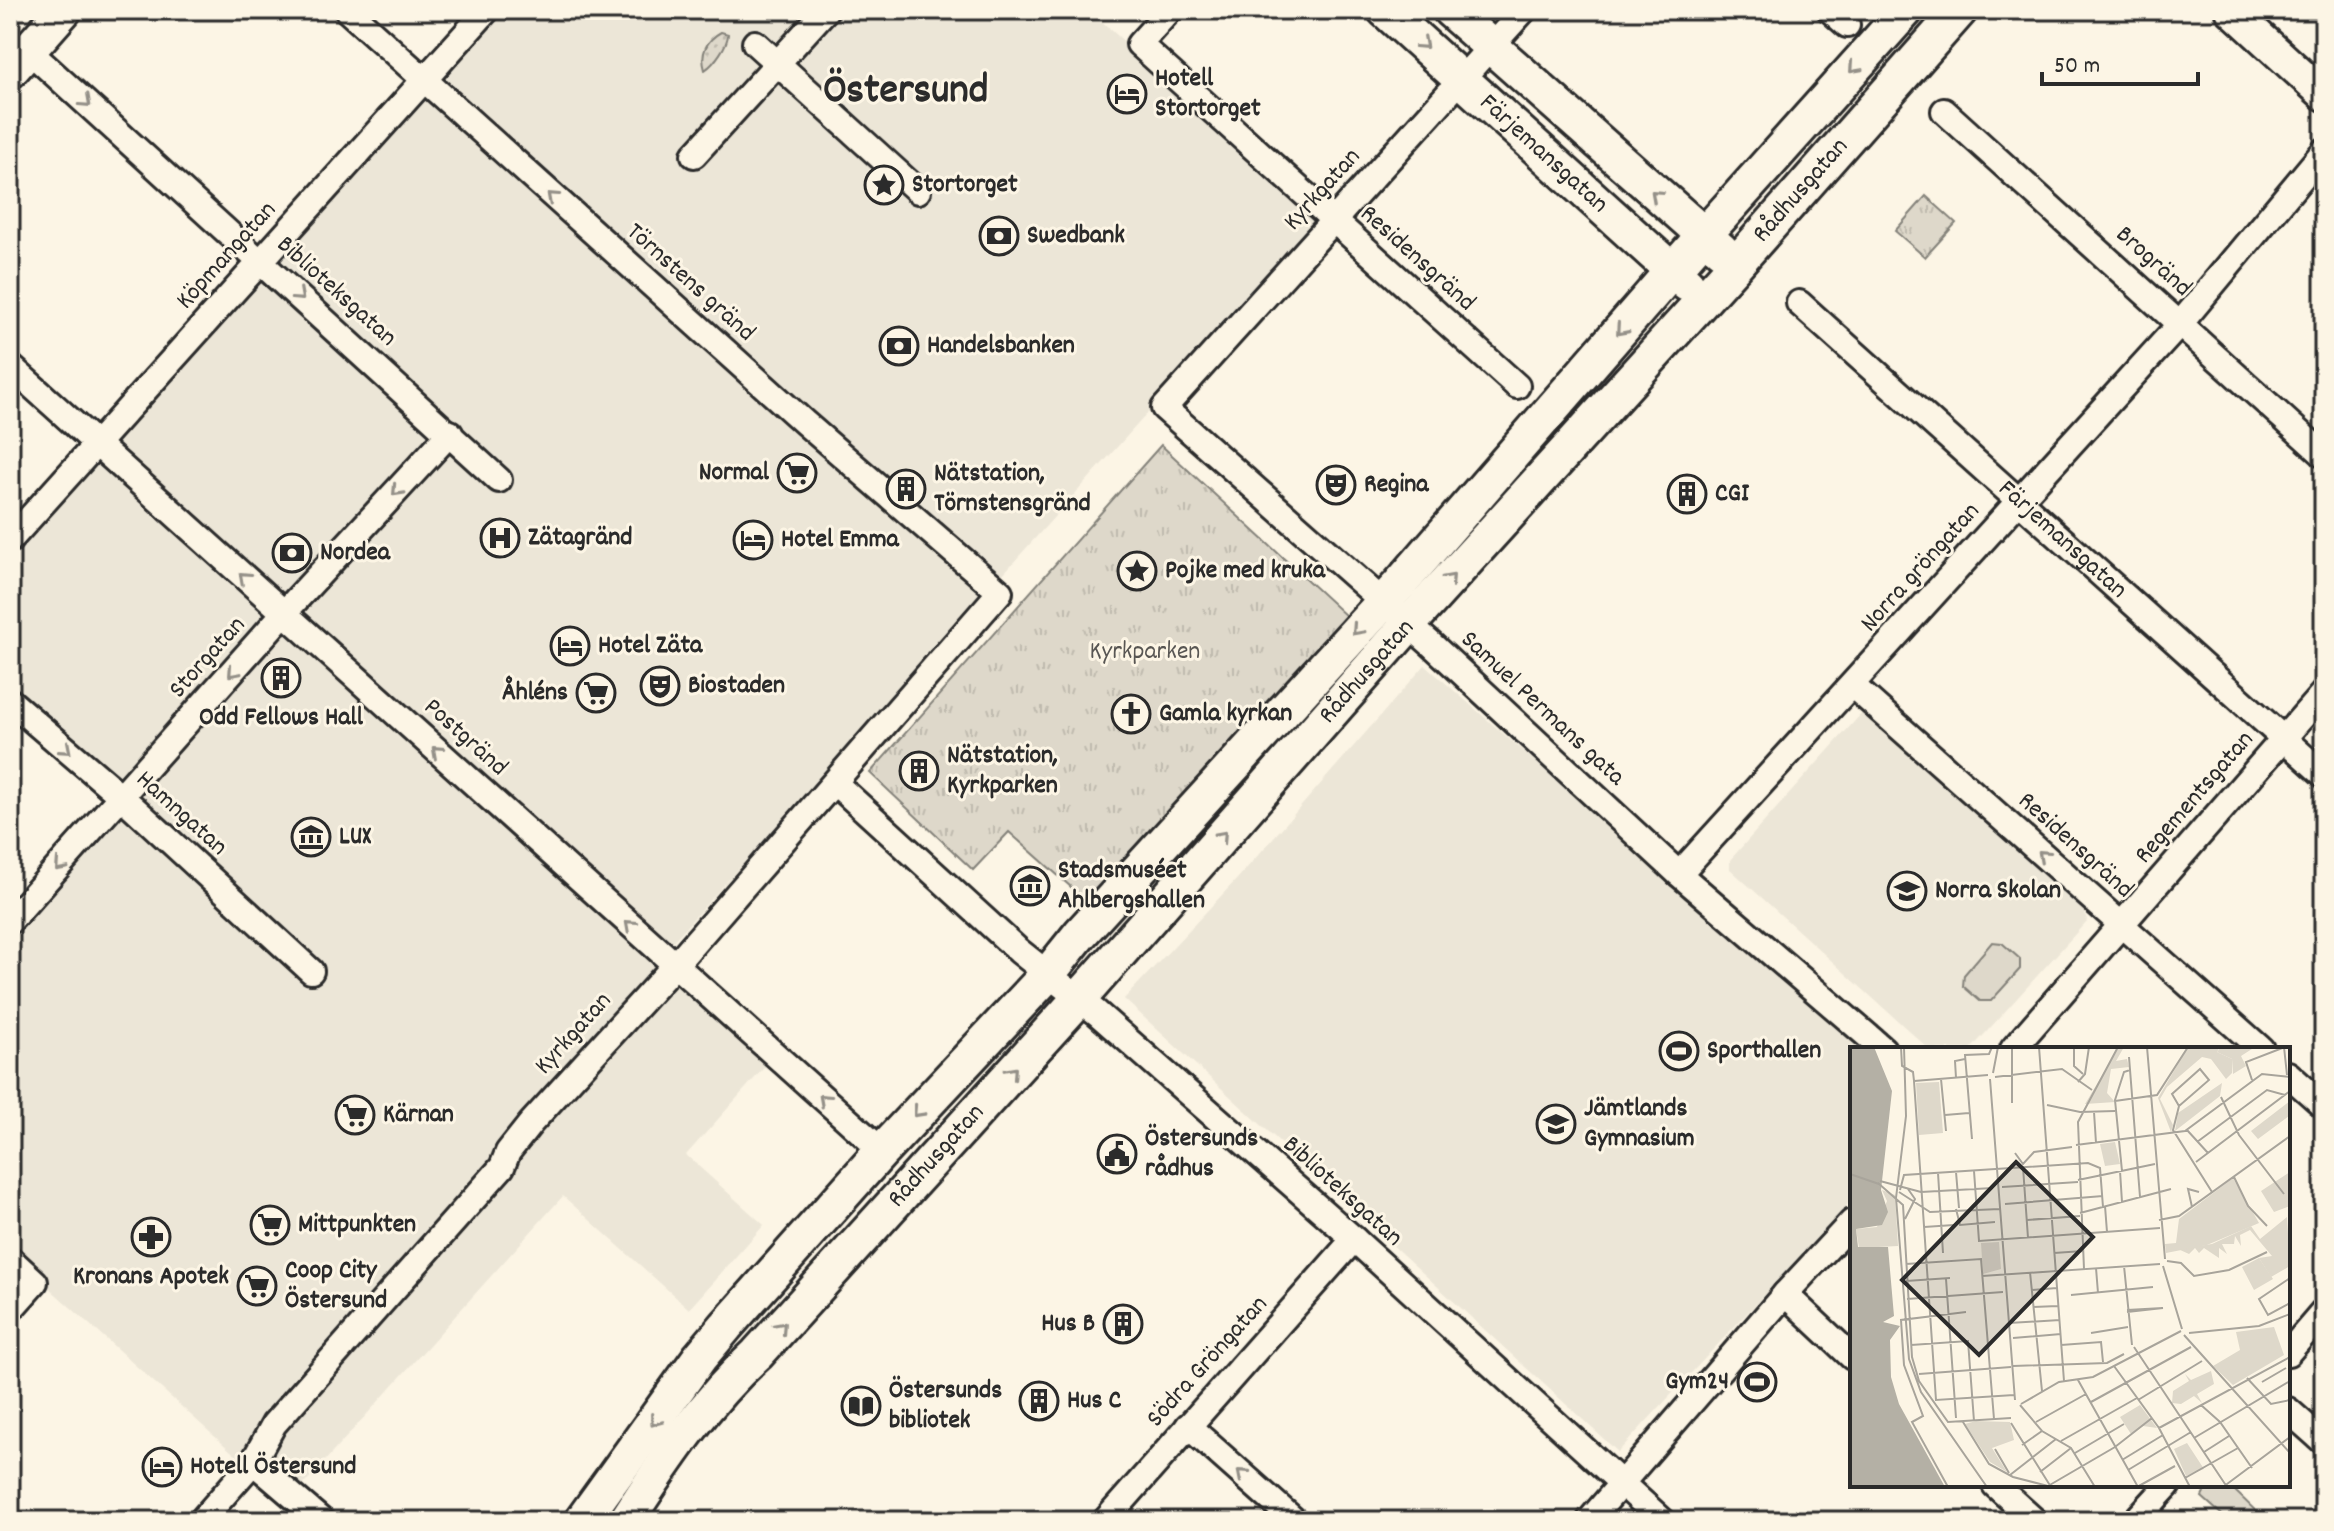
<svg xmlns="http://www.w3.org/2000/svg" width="2334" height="1531" viewBox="0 0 2334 1531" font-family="Dekko,sans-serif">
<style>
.built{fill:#ece6d7}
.grass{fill:#ded8ca;stroke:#84827a;stroke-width:2}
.park{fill:url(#park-tufts);stroke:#84827a;stroke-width:2}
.garden{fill:url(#garden-dots);stroke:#84827a;stroke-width:2}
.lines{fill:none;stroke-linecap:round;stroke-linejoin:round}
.minor-casing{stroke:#2b2b2b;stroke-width:30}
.tertiary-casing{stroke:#2b2b2b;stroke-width:36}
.secondary-casing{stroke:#2b2b2b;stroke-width:40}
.minor{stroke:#fcf5e5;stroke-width:24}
.tertiary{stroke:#fcf5e5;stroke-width:30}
.secondary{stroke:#fcf5e5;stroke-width:34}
.oneway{stroke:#949088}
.labels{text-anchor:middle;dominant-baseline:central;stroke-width:6;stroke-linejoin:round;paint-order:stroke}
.poi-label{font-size:26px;font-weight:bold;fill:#2b2b2b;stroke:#fcf5e5;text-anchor:start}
.street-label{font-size:26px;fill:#2b2b2b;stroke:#fcf5e5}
.park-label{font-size:26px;fill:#585653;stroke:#fcf5e5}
.town-label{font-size:42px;font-weight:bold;fill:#2b2b2b;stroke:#fcf5e5}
.inset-road{fill:none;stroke:#a8a49b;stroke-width:2}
.view{fill:#2b2b2b;fill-opacity:0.15;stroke:#2b2b2b;stroke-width:4}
.inset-edge{fill:none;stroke:#2b2b2b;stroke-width:4}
</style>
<defs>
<pattern id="park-tufts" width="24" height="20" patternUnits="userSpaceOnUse" patternTransform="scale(2)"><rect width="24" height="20" fill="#ded8ca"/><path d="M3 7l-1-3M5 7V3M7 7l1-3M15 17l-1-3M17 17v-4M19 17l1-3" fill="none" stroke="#bfbaae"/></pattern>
<pattern id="garden-dots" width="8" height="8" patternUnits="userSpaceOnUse" patternTransform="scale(2)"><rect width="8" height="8" fill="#ded8ca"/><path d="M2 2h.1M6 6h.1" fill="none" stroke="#bfbaae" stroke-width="1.8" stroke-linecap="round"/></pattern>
</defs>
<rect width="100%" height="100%" fill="#fcf5e5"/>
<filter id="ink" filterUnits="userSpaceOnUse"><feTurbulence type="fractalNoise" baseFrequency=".0125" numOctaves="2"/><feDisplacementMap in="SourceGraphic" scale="16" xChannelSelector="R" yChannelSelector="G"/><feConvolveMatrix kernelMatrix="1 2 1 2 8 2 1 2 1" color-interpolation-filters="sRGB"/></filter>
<g filter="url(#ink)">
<!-- built -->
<path class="built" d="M499,10H1089L1322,219L658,958L771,1060L686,1155L764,1225L689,1309L563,1196L288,1502L10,1253V930L127,799L10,694V555Z
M1425,665L1863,1049H1852V1200L1618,1452L1124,999L1238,878Z
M1862,713L2085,912L2087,921L1971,1049H1929L1730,869V860Z"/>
<!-- grass -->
<path class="grass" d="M1992,942L2002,943L2020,959V969L1991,1001H1980L1963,986L1964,975Z
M2208,1485H2229L2262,1517L2259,1521H2229L2202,1497Z"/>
<!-- park -->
<path class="park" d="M1926,196L1956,223L1925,257L1895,231Z
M1161,445L1346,616L1089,903L1009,832L973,870L870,773Z"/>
<!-- garden -->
<path class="garden" d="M721,32L728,34C728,45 714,64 705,70C700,54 706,40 721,32Z"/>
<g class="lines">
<!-- minor casing -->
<g class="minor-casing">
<g id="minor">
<path d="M1170,10L1139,44L1517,386"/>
<path d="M1524,10L1164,408L1431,644L1679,874L1883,1049"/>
<path d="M1830,10L1847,25"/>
<path d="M755,43L918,191"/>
<path d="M28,50L499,480"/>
<path d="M1944,111L2324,455"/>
<path d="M694,155L826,10"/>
<path id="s1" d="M1799,303L2324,775"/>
<path d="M10,366L882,1151"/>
<path d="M10,540L487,10"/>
<path d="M1852,685L2261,1049"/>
<path d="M10,701L122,797L311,971"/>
<path d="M835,783L1019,951L1097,1013L1354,1239L1663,1521"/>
<path d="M1679,874L2180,324L2324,151"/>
<path d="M10,921L284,613L450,433"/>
<path d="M2013,1049L2324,692"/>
<path d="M2288,1074L2324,1106"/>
<path d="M10,1259L35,1282L10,1310"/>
<path d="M1785,1294L1852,1357"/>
<path d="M2288,1353L2324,1311"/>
<path d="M2288,1410L2324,1442"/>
<path d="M1188,1426L1295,1521"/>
<path d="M253,1462L322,1521"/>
<path d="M1995,1485L2035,1521"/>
<path d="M201,1521L253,1462L274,1424L502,1167L508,1152L531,1123L675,965L1000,592L805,423L347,10"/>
<path d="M1105,1521L1354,1239"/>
<path d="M1589,1521L1785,1294L1852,1222"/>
<path d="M2135,1521L2168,1485"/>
</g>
</g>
<!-- tertiary casing -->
<g class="tertiary-casing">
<path id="tertiary" d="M2231,10L2324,95"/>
</g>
<!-- secondary casing -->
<g class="secondary-casing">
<g id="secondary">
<path id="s2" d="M1385,10L1687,284"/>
<path d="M1450,10L1721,250"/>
<path d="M10,71L64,10"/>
<path d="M582,1521L700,1357L726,1326L882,1151L1048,974L1080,934L1400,584L1672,271L1906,10"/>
<path id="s3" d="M626,1521C665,1461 704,1402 757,1354L1078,1000L1408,625L1736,264L1960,10"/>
</g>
</g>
<!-- minor -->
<use href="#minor" class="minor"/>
<!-- tertiary -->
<use href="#tertiary" class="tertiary"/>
<!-- secondary -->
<use href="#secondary" class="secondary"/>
</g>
<!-- one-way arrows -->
<defs><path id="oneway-chevron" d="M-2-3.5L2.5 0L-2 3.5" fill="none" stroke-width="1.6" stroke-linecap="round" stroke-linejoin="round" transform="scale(2)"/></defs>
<g class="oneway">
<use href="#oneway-chevron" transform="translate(1423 44) rotate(42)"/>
<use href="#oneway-chevron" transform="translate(1854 68) rotate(132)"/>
<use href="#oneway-chevron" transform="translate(86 102) rotate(42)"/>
<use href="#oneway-chevron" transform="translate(1656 195) rotate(-138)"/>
<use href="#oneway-chevron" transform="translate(552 197) rotate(-138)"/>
<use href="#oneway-chevron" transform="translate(299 296) rotate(42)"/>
<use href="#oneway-chevron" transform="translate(1621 330) rotate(131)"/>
<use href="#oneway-chevron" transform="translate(397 491) rotate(133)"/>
<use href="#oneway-chevron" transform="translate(244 577) rotate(-138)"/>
<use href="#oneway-chevron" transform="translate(1450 579) rotate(-48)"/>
<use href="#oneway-chevron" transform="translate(1357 630) rotate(132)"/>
<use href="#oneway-chevron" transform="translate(233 672) rotate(132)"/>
<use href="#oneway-chevron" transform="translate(66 749) rotate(41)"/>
<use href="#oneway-chevron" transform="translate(437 751) rotate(-138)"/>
<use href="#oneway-chevron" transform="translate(1222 836) rotate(-48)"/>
<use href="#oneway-chevron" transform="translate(2043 855) rotate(-138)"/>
<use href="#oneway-chevron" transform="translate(60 866) rotate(132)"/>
<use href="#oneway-chevron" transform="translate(630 925) rotate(-138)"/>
<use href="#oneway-chevron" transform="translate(1012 1072) rotate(-48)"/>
<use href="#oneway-chevron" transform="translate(824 1099) rotate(-138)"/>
<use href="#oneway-chevron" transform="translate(918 1112) rotate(133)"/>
<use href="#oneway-chevron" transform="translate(781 1327) rotate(-48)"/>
<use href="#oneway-chevron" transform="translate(655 1421) rotate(126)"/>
<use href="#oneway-chevron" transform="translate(1242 1474) rotate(-139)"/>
</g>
</g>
<!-- icons -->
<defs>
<g id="hotel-ring" transform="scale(2)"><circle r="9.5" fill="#fcf5e5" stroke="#2b2b2b" stroke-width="1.5"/><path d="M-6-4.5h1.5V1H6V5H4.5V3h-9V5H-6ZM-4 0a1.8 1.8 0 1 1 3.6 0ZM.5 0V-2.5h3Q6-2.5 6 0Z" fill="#2b2b2b"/></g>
<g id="sight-ring" transform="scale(2)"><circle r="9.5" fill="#fcf5e5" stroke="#2b2b2b" stroke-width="1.5"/><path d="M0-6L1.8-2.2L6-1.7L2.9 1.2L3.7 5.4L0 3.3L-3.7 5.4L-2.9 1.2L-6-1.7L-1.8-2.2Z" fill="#2b2b2b"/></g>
<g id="bank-ring" transform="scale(2)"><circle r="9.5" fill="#fcf5e5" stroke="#2b2b2b" stroke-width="1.5"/><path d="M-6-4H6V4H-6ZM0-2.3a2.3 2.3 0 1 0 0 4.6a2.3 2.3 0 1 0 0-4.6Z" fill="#2b2b2b"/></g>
<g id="supermarket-ring" transform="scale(2)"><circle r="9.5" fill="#fcf5e5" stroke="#2b2b2b" stroke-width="1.5"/><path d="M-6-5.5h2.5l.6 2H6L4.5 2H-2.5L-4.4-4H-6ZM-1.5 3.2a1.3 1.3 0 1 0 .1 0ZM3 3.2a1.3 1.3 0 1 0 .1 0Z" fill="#2b2b2b"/></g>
<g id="theatre-ring" transform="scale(2)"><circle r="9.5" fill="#fcf5e5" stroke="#2b2b2b" stroke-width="1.5"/><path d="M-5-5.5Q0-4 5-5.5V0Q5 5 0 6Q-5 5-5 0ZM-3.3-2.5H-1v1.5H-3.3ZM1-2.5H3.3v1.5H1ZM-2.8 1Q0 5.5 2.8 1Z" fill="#2b2b2b"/></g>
<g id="building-ring" transform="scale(2)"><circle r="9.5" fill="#fcf5e5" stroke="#2b2b2b" stroke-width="1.5"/><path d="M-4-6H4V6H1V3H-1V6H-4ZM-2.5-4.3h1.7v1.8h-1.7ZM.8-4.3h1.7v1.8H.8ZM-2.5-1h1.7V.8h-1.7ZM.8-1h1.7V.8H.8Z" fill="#2b2b2b"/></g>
<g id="hospital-ring" transform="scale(2)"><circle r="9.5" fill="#fcf5e5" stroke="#2b2b2b" stroke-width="1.5"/><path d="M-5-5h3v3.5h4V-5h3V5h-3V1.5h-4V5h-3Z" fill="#2b2b2b"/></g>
<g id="church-ring" transform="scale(2)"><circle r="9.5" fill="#fcf5e5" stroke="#2b2b2b" stroke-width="1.5"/><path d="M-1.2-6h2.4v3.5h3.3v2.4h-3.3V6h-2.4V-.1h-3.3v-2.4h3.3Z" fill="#2b2b2b"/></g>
<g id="museum-ring" transform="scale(2)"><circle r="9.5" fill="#fcf5e5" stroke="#2b2b2b" stroke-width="1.5"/><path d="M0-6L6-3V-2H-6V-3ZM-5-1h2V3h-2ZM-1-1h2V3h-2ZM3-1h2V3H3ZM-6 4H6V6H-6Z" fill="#2b2b2b"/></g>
<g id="school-ring" transform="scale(2)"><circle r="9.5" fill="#fcf5e5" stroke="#2b2b2b" stroke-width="1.5"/><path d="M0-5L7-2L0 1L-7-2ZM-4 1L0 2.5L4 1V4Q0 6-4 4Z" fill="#2b2b2b"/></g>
<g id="stadium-ring" transform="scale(2)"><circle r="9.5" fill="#fcf5e5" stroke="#2b2b2b" stroke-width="1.5"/><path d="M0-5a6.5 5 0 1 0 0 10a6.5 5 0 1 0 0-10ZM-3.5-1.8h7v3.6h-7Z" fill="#2b2b2b"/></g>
<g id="civic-ring" transform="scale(2)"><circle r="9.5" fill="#fcf5e5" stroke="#2b2b2b" stroke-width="1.5"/><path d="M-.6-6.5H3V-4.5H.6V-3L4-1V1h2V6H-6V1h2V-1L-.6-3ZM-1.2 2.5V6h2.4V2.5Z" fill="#2b2b2b"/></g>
<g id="pharmacy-ring" transform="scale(2)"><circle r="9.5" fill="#fcf5e5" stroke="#2b2b2b" stroke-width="1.5"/><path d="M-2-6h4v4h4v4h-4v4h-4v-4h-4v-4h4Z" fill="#2b2b2b"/></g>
<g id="library-ring" transform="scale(2)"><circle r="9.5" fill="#fcf5e5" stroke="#2b2b2b" stroke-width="1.5"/><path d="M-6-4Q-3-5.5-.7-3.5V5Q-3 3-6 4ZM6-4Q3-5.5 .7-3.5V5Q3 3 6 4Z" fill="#2b2b2b"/></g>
</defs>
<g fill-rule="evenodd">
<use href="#hotel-ring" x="1127" y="94"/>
<use href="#sight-ring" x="884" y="185"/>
<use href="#bank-ring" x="999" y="236"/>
<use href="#bank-ring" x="899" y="346"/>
<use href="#supermarket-ring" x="797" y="473"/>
<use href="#theatre-ring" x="1336" y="485"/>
<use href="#building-ring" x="906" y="489"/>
<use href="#building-ring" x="1687" y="494"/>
<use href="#hospital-ring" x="500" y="538"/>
<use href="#hotel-ring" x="753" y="540"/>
<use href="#bank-ring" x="292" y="553"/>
<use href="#sight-ring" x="1137" y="571"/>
<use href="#hotel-ring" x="570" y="646"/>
<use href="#building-ring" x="281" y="678"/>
<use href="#theatre-ring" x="660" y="686"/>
<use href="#supermarket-ring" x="596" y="693"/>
<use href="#church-ring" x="1131" y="714"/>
<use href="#building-ring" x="919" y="771"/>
<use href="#museum-ring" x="311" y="837"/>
<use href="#museum-ring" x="1030" y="886"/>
<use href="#school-ring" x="1907" y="891"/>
<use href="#stadium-ring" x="1679" y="1051"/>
<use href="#supermarket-ring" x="355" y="1115"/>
<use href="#school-ring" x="1556" y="1124"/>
<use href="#civic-ring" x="1117" y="1154"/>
<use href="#supermarket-ring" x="270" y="1225"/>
<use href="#pharmacy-ring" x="151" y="1237"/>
<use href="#supermarket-ring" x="257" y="1286"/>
<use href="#building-ring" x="1123" y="1324"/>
<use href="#stadium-ring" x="1757" y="1382"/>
<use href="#building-ring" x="1039" y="1401"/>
<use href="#library-ring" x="861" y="1406"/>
<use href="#hotel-ring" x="162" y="1467"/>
</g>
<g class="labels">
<!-- poi labels -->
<g class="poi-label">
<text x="1155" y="79">Hotell<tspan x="1155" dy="30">Stortorget</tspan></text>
<text x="912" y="185">Stortorget</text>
<text x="1027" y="236">Swedbank</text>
<text x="927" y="346">Handelsbanken</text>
<text x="769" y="473" text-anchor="end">Normal</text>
<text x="934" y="474">Nätstation,<tspan x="934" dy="30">Törnstensgränd</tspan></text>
<text x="1364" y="485">Regina</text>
<text x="1715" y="494">CGI</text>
<text x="528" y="538">Zätagränd</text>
<text x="781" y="540">Hotel Emma</text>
<text x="320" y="553">Nordea</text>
<text x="1165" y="571">Pojke med kruka</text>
<text x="598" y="646">Hotel Zäta</text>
<text x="688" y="686">Biostaden</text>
<text x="568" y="693" text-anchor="end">Åhléns</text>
<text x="1159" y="714">Gamla kyrkan</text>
<text x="281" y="718" text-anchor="middle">Odd Fellows Hall</text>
<text x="947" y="756">Nätstation,<tspan x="947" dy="30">Kyrkparken</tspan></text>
<text x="339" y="837">LUX</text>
<text x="1058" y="871">Stadsmuséet<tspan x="1058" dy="30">Ahlbergshallen</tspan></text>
<text x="1935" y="891">Norra Skolan</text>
<text x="1707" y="1051">Sporthallen</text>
<text x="1584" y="1109">Jämtlands<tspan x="1584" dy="30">Gymnasium</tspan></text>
<text x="383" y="1115">Kärnan</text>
<text x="1145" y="1139">Östersunds<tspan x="1145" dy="30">rådhus</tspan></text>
<text x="298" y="1225">Mittpunkten</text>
<text x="285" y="1271">Coop City<tspan x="285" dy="30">Östersund</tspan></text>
<text x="151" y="1277" text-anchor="middle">Kronans Apotek</text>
<text x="1095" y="1324" text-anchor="end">Hus B</text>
<text x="1729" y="1382" text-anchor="end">Gym24</text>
<text x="889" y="1391">Östersunds<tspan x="889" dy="30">bibliotek</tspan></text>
<text x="1067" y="1401">Hus C</text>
<text x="190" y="1467">Hotell Östersund</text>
</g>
<!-- street labels -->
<g class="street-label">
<text stroke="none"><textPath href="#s2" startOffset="214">Färjemansgatan</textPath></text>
<text transform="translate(1323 190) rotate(-48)">Kyrkgatan</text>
<text stroke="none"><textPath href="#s3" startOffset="1776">Rådhusgatan</textPath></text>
<text transform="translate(227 256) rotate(-48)">Köpmangatan</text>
<text transform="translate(1417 259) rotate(42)">Residensgränd</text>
<text transform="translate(2153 262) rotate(42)">Brogränd</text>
<text transform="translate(690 283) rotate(42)">Törnstens gränd</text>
<text transform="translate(336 292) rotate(42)">Biblioteksgatan</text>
<text stroke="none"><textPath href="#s1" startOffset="354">Färjemansgatan</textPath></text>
<text transform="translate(1921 568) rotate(-48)">Norra gröngatan</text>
<text transform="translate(208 658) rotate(-48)">Storgatan</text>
<text stroke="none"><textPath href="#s3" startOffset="1128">Rådhusgatan</textPath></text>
<text transform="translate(1542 709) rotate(43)">Samuel Permans gata</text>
<text transform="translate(465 738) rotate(42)">Postgränd</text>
<text transform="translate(2195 798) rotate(-49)">Regementsgatan</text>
<text transform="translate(181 814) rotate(42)">Hamngatan</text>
<text transform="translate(2075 846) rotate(42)">Residensgränd</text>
<text transform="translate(574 1034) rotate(-48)">Kyrkgatan</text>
<text stroke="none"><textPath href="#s3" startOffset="480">Rådhusgatan</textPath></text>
<text transform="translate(1342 1192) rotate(42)">Biblioteksgatan</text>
<text transform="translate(1208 1362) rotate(-48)">Södra Gröngatan</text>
</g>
<!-- park labels -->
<g class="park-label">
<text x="1145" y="652">Kyrkparken</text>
</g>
<!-- town labels -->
<g class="town-label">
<text x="906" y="93">Östersund</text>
</g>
</g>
<!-- overview -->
<g transform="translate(1850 1047)">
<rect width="440" height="440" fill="#fcf5e5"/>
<path d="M338,0H370L367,5L382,12V26L376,32L361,12L352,10L317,40L310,52L323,78L321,85L308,51ZM372,36L370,49L325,84L328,66ZM437,170L440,219L421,230L409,211L422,209L400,183L390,188L391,199L385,189L384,197H372L377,207L369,201V211L354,201L349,206L345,201L339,207L328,202L362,197L401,179L410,192Z" fill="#ded8ca"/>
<path d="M371,0H405L391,9L396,19L383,27L382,12L367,5ZM440,54L439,69L408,92L401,84ZM440,125V159L424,165L411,144ZM409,211L423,232L404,243L392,220Z" fill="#ded8ca"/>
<path d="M89,35L93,86L69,88L66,36Z" fill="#ded8ca"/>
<path d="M269,0H274L266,14L277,12L279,20L261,22L257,46L265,55L235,57ZM265,95L270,117L255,119L250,97ZM383,131L409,176L357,198L316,206L315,197L326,196L329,172ZM32,143L45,148L48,199L9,201L6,182L27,180L37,154ZM149,195L151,222L133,227L131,196ZM424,280L434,308L383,338L363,319L390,303L386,285ZM361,324L364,337L347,347L352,356L344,349L331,357L322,356L323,344L339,334L335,327L341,333ZM290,358L307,381L293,379L281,387L270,370ZM126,374L160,375L164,393L142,401L157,425L140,415L115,377ZM337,396L354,422L336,429L324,402Z" fill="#ded8ca"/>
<path d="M0,0H24L42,44L31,143L38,165L32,178L6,182L8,200H38L44,269L33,275L50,279L40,293L41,330L49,357L95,440H0Z" fill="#b4b0a5"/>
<path class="inset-road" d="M51,0L52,19L63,25L64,34L86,353L164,348M54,0L56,69L46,151L59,312L71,345L137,440M189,0L214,334M224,0V19L233,27M297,0L315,212M434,0L437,28M279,10L290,150M143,26L148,0M145,30L212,22L242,43M106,31L105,14L115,12M91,32L96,84M140,32L165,353M402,33L396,15L435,0M64,34L138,28M228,35L235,27L239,0M371,50L389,88L434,147M265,54L307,48L338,0M162,56V0M197,58L230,65L265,64M329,59L322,47L350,22L359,33L329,59L323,83L362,145M244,65L246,96M95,68L119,66M337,83L358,106M122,92L115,8L139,7L142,0M347,95L417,43L435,48M226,98L335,84L412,27L440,30M165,106L173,117L184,105L222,100M346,115L440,44M173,120L178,191M124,124L129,194L310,181M270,124L272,155M272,124L265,53L274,25L280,23M106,125L109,161M88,126L93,206M0,127L29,137M384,130L398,159L417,179M228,133L305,117M30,134L71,145M28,136L53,158L62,310L69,334L98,375L161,371M152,140L228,135M50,143L54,128L238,116L250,121L253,160M49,145L80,165L150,162M71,145L143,141M155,157L253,149M255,159L257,185M342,160L338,142L349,145M106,162L110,178L145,175M230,166L321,142M55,172L65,152L58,142M177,173L230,169M309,173L329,169L440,89M74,180L104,178M204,206L233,204M317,214L331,216L344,229L379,223L417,205M56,217L131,212L144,372M274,219L282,298M313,219L332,282M246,221L248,246M234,222L228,75L268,0M180,225L192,344M132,229L310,217M440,231L409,252L418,268L440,256M96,232L106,371M56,234L100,231M182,243L207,241M221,248L303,240M57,252L153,245M183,260L208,259M277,263L313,261L277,265M159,276L210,273M241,286L278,280M339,286L409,279L440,267M334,288L440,406M163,291L211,287M61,298L118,294L124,374M211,298L251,295L253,315M284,300L377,440M163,319L257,316L274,307M264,319L309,381L340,440M69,327L161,320M397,331L421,357L440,353M228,333L288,440M412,335L436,321M288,353L352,314M241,355L341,300M171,357L209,335L243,330L331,284M170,358L192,384L221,401L245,440M351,358L370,375L402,421M113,375L139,417L163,430L198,439L265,400L302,371M186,375L236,347M161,376L201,440M309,381L440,310M344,391L440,334M211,394L287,351M172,398L192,384M145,402L159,426M354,405L379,389M225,406L274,377M272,413L313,388M278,423L341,385M190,425L221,401M160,428L206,392M335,431L388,401M98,440L62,375L73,369L54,318L51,273L116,265M287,440L325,419M373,440L440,390"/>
<path class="view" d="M166,115L243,190L129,308L52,233Z"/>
<rect width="440" height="440" class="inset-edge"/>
</g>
<!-- margin -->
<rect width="2334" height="1531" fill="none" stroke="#fcf5e5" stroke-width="40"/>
<rect x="20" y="20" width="2294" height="1491" fill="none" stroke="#2b2b2b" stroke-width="3" filter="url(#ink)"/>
<!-- scale -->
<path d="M2042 72v12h156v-12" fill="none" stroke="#2b2b2b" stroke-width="4"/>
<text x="2054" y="72" font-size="24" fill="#2b2b2b" stroke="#fcf5e5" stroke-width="6" paint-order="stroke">50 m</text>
</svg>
